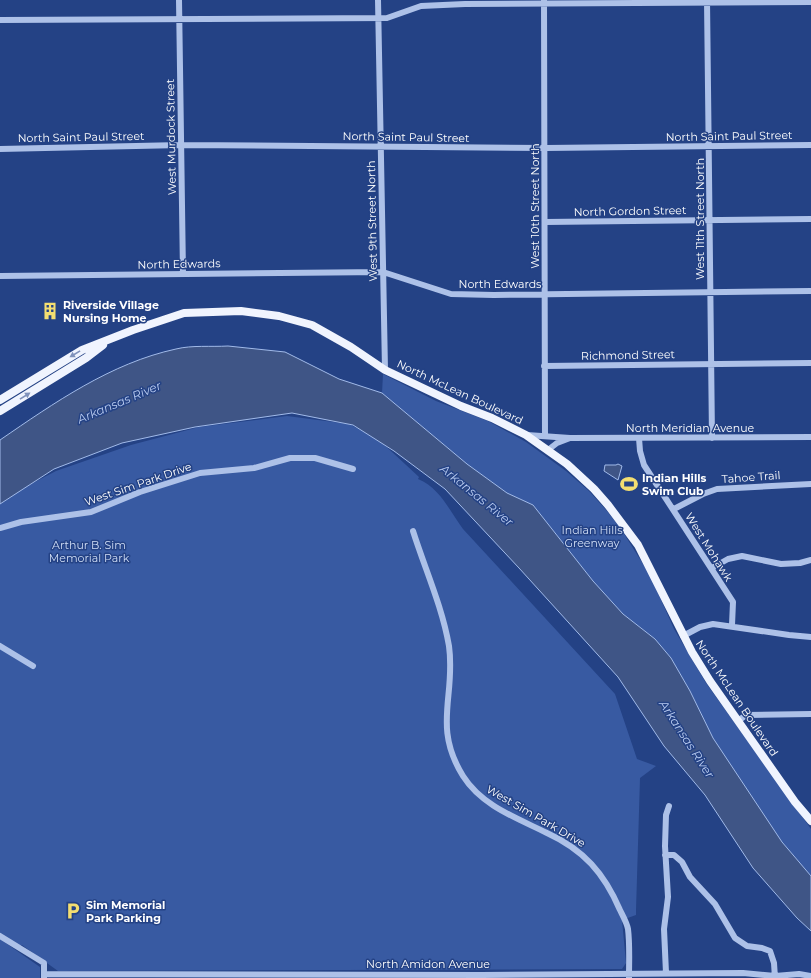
<svg xmlns="http://www.w3.org/2000/svg" width="811" height="978" viewBox="0 0 811 978" font-family="Montserrat,sans-serif">
<style>
.green{fill:#385aa2}
.water{fill:#3f5586;stroke:#a1bae9}
.lines{fill:none;stroke-linecap:round;stroke-linejoin:round}
.minor{stroke:#adc1e8;stroke-width:6}
.major{stroke:#f0f4fe;stroke-width:8}
.oneway{fill:#8092bb}
.labels{text-anchor:middle;dominant-baseline:central;stroke-width:3;stroke-linejoin:round;paint-order:stroke}
.street-label{font-size:11px;fill:#fff;stroke:#244285}
.poi-label{font-size:11px;font-weight:bold;fill:#fff;stroke:#244285;text-anchor:start}
.park-label{font-size:11px;fill:#d1def6;stroke:#244285}
.water-label{font-size:12px;font-style:italic;fill:#b9cbf0;stroke:#244285}
</style>
<rect width="100%" height="100%" fill="#244285"/>
<!-- green -->
<path class="green" d="M383,374L436,401L488,421L526,442L566,471L589,491L607,511L621,529L650,575L674,629L706,683L811,829V876L782,842L750,795L713,738L690,691L671,658L655,639L623,614L593,581L533,505L507,494L467,464L382,393Z
M287,416L349,424L378,439L419,477L418,479C440,488 449,510 463,529L615,694L637,759L656,766L640,778L636,910V915L622,920L626,963L622,969L58,971L22,945L17,947L0,933V500L56,471L131,445L199,427Z
M0,939L40,967V978H0Z"/>
<!-- water -->
<path class="water" d="M228,346L285,352L339,379L382,393L467,464L507,493L533,505L593,581L623,614L655,639L671,658L690,691L713,738L782,842L811,876V931L797,918L753,868L705,795L664,746L618,677L519,568L445,489L394,451L353,425L292,413L195,427L122,443L54,469L0,504V440C54,403 111,363 176,349C192,345 211,347 228,346Z
M618,464L622,466L618,480L604,471L605,465H616Z"/>
<g class="lines">
<!-- minor -->
<path class="minor" d="M179,0L183,274
M378,0L385,370
M544,0L545,436
M707,0L712,438
M0,20L387,18L421,6L465,4L811,2
M0,149L181,145L546,148L811,145
M545,222L811,219
M0,276L383,272L451,294L494,295L811,291
M544,366L811,363
M527,435L570,438L811,437
M639,438L640,451L644,465L733,602L732,625
M548,450L557,443L570,438
M674,509L703,494L717,489L811,484
M0,528L21,522L91,512L140,492L200,473L254,468L290,458H315L353,469
M413,531C425,569 442,606 449,646C456,696 432,726 463,776C482,806 517,818 547,833C584,850 604,873 620,910C623,916 627,923 628,929C630,945 629,962 629,978
M712,568L728,559L742,556L781,564L800,563L811,560
M683,636L700,627L713,624L789,635L811,637
M0,646L33,666
M738,721L746,715L811,714
M665,855H674L682,862L690,877L715,904L735,938L747,946L762,948L770,951L774,963L775,978
M0,936L44,963V978
M666,973L664,929L668,897L665,846L666,815L669,806
M44,974L482,975L743,973L775,976L799,974L811,976"/>
<!-- major -->
<path class="major" d="M0,400L82,350L133,330L184,313L241,311L279,316L312,325L351,347L385,370L461,406L492,418L526,435L567,464L594,489L608,505L638,545L692,652L710,681L795,802L811,821
M0,411L86,358L103,345"/>
</g>
<!-- one-way arrows -->
<defs><path id="oneway-solid" d="M-6-.8H1V-3.2L6.5 0L1 3.2V.8H-6Z"/></defs>
<g class="oneway">
<use href="#oneway-solid" transform="translate(75 354) rotate(149)"/>
<use href="#oneway-solid" transform="translate(25 396) rotate(-32)"/>
</g>
<!-- icons -->
<defs>
<g id="building-bare" transform="scale(1.38)"><path d="M-4-6H4V6H1V3H-1V6H-4ZM-2.5-4.3h1.7v1.8h-1.7ZM.8-4.3h1.7v1.8H.8ZM-2.5-1h1.7V.8h-1.7ZM.8-1h1.7V.8H.8Z" fill="#f3de71" stroke="#244285" stroke-width="2.5" paint-order="stroke"/></g>
<g id="stadium-bare" transform="scale(1.38)"><path d="M0-5a6.5 5 0 1 0 0 10a6.5 5 0 1 0 0-10ZM-3.5-1.8h7v3.6h-7Z" fill="#f3de71" stroke="#244285" stroke-width="2.5" paint-order="stroke"/></g>
<g id="parking-bare" transform="scale(1.38)"><path d="M-3.5-5.5H1a3.5 3.5 0 0 1 0 7H-1V5.5H-3.5ZM-1-3.4V-.6H.8a1.4 1.4 0 0 0 0-2.8Z" fill="#f3de71" stroke="#244285" stroke-width="2.5" paint-order="stroke"/></g>
</defs>
<g fill-rule="evenodd">
<use href="#building-bare" x="50" y="311"/>
<use href="#stadium-bare" x="629" y="484"/>
<use href="#parking-bare" x="73" y="911"/>
</g>
<g class="labels">
<!-- street labels -->
<g class="street-label">
<text transform="translate(729 136) rotate(-1)">North Saint Paul Street</text>
<text transform="translate(81 137) rotate(-1)">North Saint Paul Street</text>
<text transform="translate(171 137) rotate(-91)">West Murdock Street</text>
<text transform="translate(406 137) rotate(1)">North Saint Paul Street</text>
<text transform="translate(535 206) rotate(-90)">West 10th Street North</text>
<text transform="translate(630 211) rotate(-1)">North Gordon Street</text>
<text transform="translate(700 219) rotate(-90)">West 11th Street North</text>
<text transform="translate(372 221) rotate(-91)">West 9th Street North</text>
<text transform="translate(179 264) rotate(-1)">North Edwards</text>
<text x="500" y="284">North Edwards</text>
<text transform="translate(628 355) rotate(-1)">Richmond Street</text>
<text transform="translate(460 392) rotate(25)">North McLean Boulevard</text>
<text x="690" y="428">North Meridian Avenue</text>
<text transform="translate(751 477) rotate(-4)">Tahoe Trail</text>
<text transform="translate(138 484) rotate(-19)">West Sim Park Drive</text>
<text transform="translate(709 547) rotate(58)">West Mohawk</text>
<text transform="translate(737 698) rotate(56)">North McLean Boulevard</text>
<text transform="translate(536 816) rotate(30)">West Sim Park Drive</text>
<text x="428" y="964">North Amidon Avenue</text>
</g>
<!-- poi labels -->
<g class="poi-label">
<text x="63" y="305">Riverside Village<tspan x="63" dy="13">Nursing Home</tspan></text>
<text x="642" y="478">Indian Hills<tspan x="642" dy="13">Swim Club</tspan></text>
<text x="86" y="905">Sim Memorial<tspan x="86" dy="13">Park Parking</tspan></text>
</g>
<!-- park labels -->
<g class="park-label">
<text x="592" y="530">Indian Hills<tspan x="592" dy="13">Greenway</tspan></text>
<text x="89" y="545">Arthur B. Sim<tspan x="89" dy="13">Memorial Park</tspan></text>
</g>
<!-- water labels -->
<g class="water-label">
<text transform="translate(119 402) rotate(-23)">Arkansas River</text>
<text transform="translate(477 495) rotate(39)">Arkansas River</text>
<text transform="translate(687 739) rotate(57)">Arkansas River</text>
</g>
</g>
</svg>
